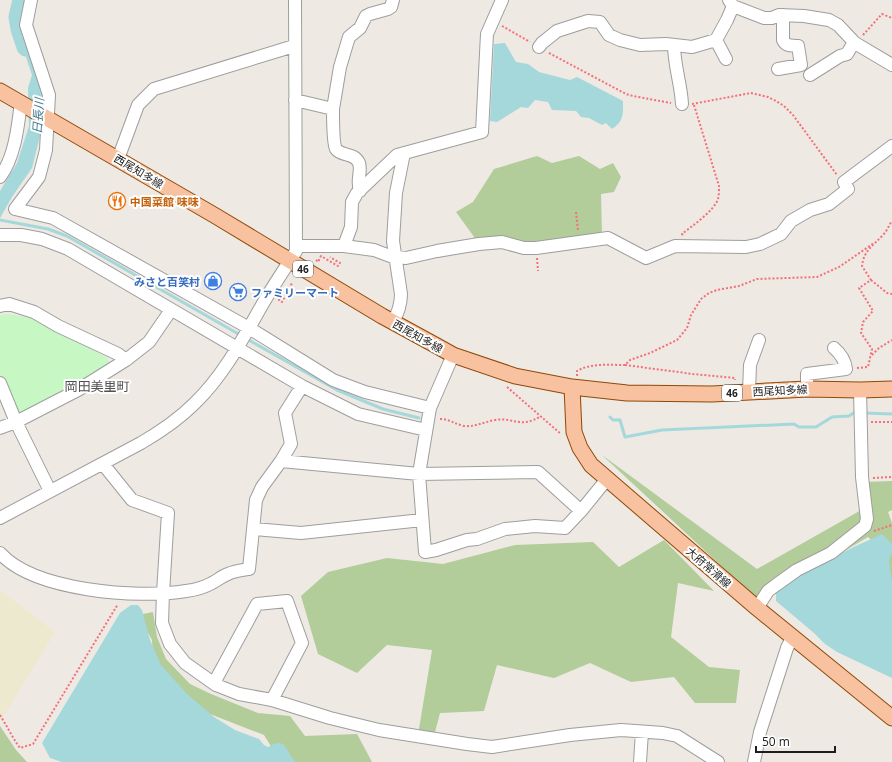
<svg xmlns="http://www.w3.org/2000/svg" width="892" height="762" viewBox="0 0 892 762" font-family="'Open Sans','Noto Sans JP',sans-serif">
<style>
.farmland{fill:#ece9cf}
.forest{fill:#b2cc9a}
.park{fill:#c7f7c2}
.water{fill:#a5d8da}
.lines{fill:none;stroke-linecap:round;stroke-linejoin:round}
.stream{stroke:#a5d8da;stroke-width:3}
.river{stroke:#a5d8da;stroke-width:19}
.minor-casing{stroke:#9e9e9e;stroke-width:14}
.major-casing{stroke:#904906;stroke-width:17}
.path{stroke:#f46f79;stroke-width:2;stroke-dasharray:2 2;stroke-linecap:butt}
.minor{stroke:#fff;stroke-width:12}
.major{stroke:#f8c19f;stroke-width:15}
.labels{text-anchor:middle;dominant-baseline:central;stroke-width:4;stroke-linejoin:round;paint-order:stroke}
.shield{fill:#fff;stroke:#616161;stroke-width:1}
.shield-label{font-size:10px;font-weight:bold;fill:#1d1d1d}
.street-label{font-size:11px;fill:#1d1d1d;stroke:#fff}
.food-label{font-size:11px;font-weight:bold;fill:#c56008;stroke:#fff;text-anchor:start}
.shop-label{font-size:11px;font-weight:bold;fill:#366cbe;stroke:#fff;text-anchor:end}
.water-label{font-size:12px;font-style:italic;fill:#457a92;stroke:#fff}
.quarter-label{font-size:13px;fill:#505050;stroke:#fff}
</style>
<rect width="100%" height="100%" fill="#eee9e3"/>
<!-- farmland -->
<path class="farmland" d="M0,590L55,632L0,722Z"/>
<!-- forest -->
<path class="forest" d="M537,156L552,163L579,156L600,169L613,163L621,177L614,192L601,194L602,236L543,252L477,241L456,212L473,202L494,169Z
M602,455L757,569L863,509L864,482L892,481V510L888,512L892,523V594L879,547L868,537L759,601Z
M664,540L714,591L678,583L671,637L709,667L740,670L736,703H695L674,677L631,682L590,663L554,678L497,665L484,711L440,713L434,736L418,735L432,650L387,645L357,673L318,654L301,596L328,572L387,558L443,564L515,545L593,542L619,567Z
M153,612L157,637L166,659L190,684L211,694L258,713L290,716L305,736L357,734L372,762H287L277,756L264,735L192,707L153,658L152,640L138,615Z
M0,726L16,750L27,762H0Z"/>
<!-- park -->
<path class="park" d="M6,314L28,317L106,357L110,363L105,370L18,416L0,373V315Z"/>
<!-- water -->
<path class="water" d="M21,22L45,96L42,128L32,168L12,197L0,218V191L17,163L29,126L28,88L32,75L15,24Z
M505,43L516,62L528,64L539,72L570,80L577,77L623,101C623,114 624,121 612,129L606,123L602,125L589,118L581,117L576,111L552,110L548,102L535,100L528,108L521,107L497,122L490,121L494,44Z
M882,534L892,544V552L889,561L892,582V678L837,652L825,644L814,633L776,601V592C808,568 845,551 882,534Z
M131,605H138L142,610L150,640L161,665L187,694L214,717L235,730L259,739L264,745L268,747C288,735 285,753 296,762H62L50,758L42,743L120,613Z"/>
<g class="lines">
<!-- stream -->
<path class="stream" d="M0,220L48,229L67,236L242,336
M247,339L337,390L383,409L419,418
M864,413L892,414
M610,417L613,420H620L625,437L662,430L794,424L799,427H816L832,417L849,416L855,412L858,413"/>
<!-- river -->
<path class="river" d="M22,0L18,17L20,29L26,47"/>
<!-- minor casing -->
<g class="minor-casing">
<path id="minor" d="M31,0L26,25L49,95L46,150L39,177L15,209L53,218L249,328L333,380L365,392L430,408
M729,0L733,6L764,18H772L779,15L804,16L829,20L838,25L855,43L892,65
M674,45C674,65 681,84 682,104
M539,47L542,43L557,31L588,21L600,22L609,35L620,40L640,45L666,44L692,47L716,40
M726,59L716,40L727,20L733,6
M778,69L801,65L798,46C792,45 786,47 783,40V15
M810,75L840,56L847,54L854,42
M295,100L333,109L340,67L349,37L360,28L366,16L370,14L388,9L391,7L393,0
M333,109C333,116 333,144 336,149C342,157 354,152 359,163C362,171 356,181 360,191
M118,159L138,105L154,89L294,46
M0,177C15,157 18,126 21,102
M0,235H21L42,239L68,249L302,386L358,414L426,430
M297,246H344L374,250L390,256L406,258L437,251L479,244L502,242L524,248H536L608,238L646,258L675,246L746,247L760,244L781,234L791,221L810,210L829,204L848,189L844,182L892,146
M344,246L351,227L352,202L357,193L397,155L482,132L487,34L502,0
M0,306L9,304L34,312L58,326L118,354L126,360
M393,322C398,312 401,305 401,294L393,241L396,193L404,153
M453,355L430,408L419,474L425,552L436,550L467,540L477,539L505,529L535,526L565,528L581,511L607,479
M0,383L16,422L50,491
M807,389V374L846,369C845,360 841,354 834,348
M749,392L750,365L759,340
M0,428L16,422L78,390L126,360L149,342L171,310
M281,461L291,444L285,413L302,386
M103,464L132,500L168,513L163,593L162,623L170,644L185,663L216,685L239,694L272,700L330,718L379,730L467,744L492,747L570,735L621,730L663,733L677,736L718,762
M0,518L141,443C160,432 179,419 195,403C225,374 244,336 265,300C275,283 286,267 296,251L295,0
M254,529L301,533L422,520
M0,553C34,591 138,599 186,591C194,590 205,587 212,583C218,580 222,576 228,574C234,571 242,570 249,569L256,500L262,487L281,461L419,474L538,472L581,511
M757,608L768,591L776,585L797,570L831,553L865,526L867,519L862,477L860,390
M214,683L257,604L287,601L302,643L272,700
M640,762L642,732
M754,762L760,732L787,648L792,638"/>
</g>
<!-- major casing -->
<g class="major-casing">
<path id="major" d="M0,91L214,215L382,316L437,346L453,355L515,376L572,387L627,393L712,394L807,389L860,390L892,389
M572,387L574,432L580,448L591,465L757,608L892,718"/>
</g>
<!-- path -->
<path class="path" d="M502,26L530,42
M863,35L882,14L892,18
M549,53L626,94L633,96L671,103
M692,104L751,93L768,97L776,101L784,106L793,115L837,175
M576,212L578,231
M683,235L682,234C692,226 714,211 718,199C719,195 719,190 719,186L694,105
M537,258L538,271
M316,260L318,262L321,256L338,266L340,263L330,257
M871,280L887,293L892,294
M280,299L279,300L282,302L292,283
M872,355L879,348L892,340
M625,365L693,374L735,378V380
M857,368L868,367L872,349L861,333L863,322L873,311L859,288L871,280L862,266C864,250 873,246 883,235C887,231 889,225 892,221
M577,376V371C590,363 610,365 625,365L630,360L650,353L677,340L687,328L691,315L701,299L709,293L717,290L739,286L757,279L817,277L839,267L874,243
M507,387L561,434
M440,419C449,419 455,424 464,426C475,427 484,422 495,420C514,417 520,429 541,416
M871,422H892
M873,478L892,477
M874,531L892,525
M0,715C7,726 12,737 20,748L33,744L118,604"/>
<!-- minor -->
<use href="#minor" class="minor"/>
<!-- major -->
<use href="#major" class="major"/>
</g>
<!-- icons -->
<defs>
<g id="restaurant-ring" transform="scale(0.9)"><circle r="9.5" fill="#fff" stroke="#e8710a" stroke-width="1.5"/><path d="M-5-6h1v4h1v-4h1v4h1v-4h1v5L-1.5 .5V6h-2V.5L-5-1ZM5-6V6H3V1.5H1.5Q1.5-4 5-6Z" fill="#e8710a"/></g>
<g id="shop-ring" transform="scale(0.9)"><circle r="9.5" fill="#fff" stroke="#3f7fe0" stroke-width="1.5"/><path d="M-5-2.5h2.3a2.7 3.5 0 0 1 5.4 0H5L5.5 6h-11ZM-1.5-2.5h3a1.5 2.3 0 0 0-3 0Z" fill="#3f7fe0"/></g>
<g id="supermarket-ring" transform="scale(0.9)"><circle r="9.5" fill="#fff" stroke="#3f7fe0" stroke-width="1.5"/><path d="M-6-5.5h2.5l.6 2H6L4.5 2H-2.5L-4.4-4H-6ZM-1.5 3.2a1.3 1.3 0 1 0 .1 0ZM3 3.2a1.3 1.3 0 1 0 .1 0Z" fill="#3f7fe0"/></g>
</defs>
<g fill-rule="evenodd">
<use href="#restaurant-ring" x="117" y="201"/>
<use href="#shop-ring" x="213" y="281"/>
<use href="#supermarket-ring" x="238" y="292"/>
</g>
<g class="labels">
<!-- shield labels -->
<g class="shield">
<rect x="293" y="261" width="20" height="16" rx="3"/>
<rect x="722" y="385" width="20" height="16" rx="3"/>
</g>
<g class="shield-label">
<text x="303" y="269">46</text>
<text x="732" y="393">46</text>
</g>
<!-- street labels -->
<g class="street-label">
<text transform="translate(139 171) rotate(31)">西尾知多線</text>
<text transform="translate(418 336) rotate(29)">西尾知多線</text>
<text transform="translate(780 390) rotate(-3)">西尾知多線</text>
<text transform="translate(709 567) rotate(41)">大府常滑線</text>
</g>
<!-- food labels -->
<g class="food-label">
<text x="130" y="201">中国菜館 味味</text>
</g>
<!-- shop labels -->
<g class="shop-label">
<text x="200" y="281">みさと百笑村</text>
<text x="251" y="292" text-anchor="start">ファミリーマート</text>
</g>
<!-- water labels -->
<g class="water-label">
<text transform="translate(38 116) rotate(-86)">日長川</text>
</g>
<!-- quarter labels -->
<g class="quarter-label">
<text x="97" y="386">岡田美里町</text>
</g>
</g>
<!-- scale -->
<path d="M756 746v6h79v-6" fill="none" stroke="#1d1d1d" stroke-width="2"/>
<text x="762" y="746" font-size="12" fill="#1d1d1d" stroke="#ffffff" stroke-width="3" paint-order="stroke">50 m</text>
</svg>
